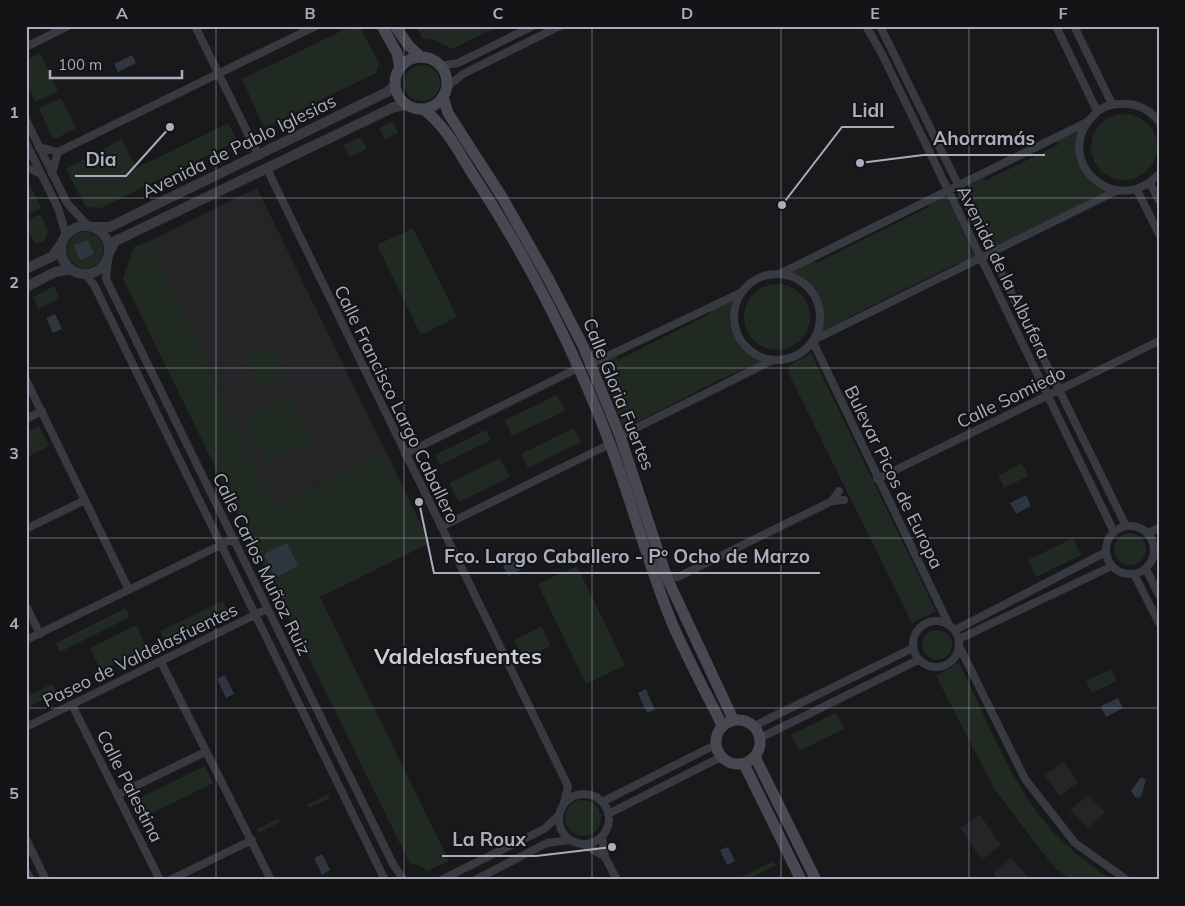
<svg xmlns="http://www.w3.org/2000/svg" width="1185" height="906" viewBox="0 0 1185 906" font-family="Mulish,sans-serif">
<style>
.built{fill:#252528}
.green{fill:#202a23}
.water{fill:#2d3641}
.lines{fill:none;stroke-linecap:round;stroke-linejoin:round}
.minor{stroke:#393a41;stroke-width:8}
.tertiary{stroke:#393a41;stroke-width:10}
.secondary{stroke:#474851;stroke-width:11}
.grid{fill:none;stroke:#aaadbc;stroke-width:1;stroke-opacity:0.55}
.labels{text-anchor:middle;dominant-baseline:central;stroke-width:4;stroke-linejoin:round;paint-order:stroke}
.street-label{font-size:18px;fill:#aaadbc;stroke:#141416}
.district-label{font-size:22px;font-weight:bold;fill:#cccdd7;stroke:#141416}
.leader{fill:none;stroke:#aaadbc;stroke-width:2}
.callout-dot{fill:#aaadbc;stroke:#141416;stroke-width:2}
.callout-label{font-size:19px;text-anchor:middle;font-weight:bold;fill:#aaadbc;stroke:#141416;stroke-width:4;stroke-linejoin:round;paint-order:stroke}
.neatline{fill:none;stroke:#aaadbc;stroke-width:2}
.grid-label{font-size:16px;text-anchor:middle;font-weight:bold;fill:#aaadbc}
</style>
<rect width="100%" height="100%" fill="#19191b"/>
<!-- built -->
<path class="built" d="M257,188L386,452L276,506L147,242Z
M1064,762L1078,782L1060,797L1044,775Z
M1088,795L1105,812L1088,829L1070,810Z
M980,815L1001,845L982,860L960,828Z
M1011,858L1023,871L1032,880H999L993,873Z"/>
<!-- green -->
<path class="green" d="M352,26H359L379,63L376,73L264,128L242,79Z
M416,26H499L452,49L434,40L422,38Z
M40,53L58,91L35,102L26,82V60Z
M404 83a18 18 0 1 1 36 0a18 18 0 1 1-36 0Z
M61,98L76,128L57,138L52,137L39,108Z
M1091 147a33 33 0 1 1 66 0a33 33 0 1 1-66 0Z
M393,121L398,133L385,139L379,128Z
M228,123L237,141L101,208L86,207L66,169L121,139L137,168Z
M1080,130C1077,140 1084,169 1089,178C1093,185 1102,189 1109,191L1012,238L1013,240L995,246L967,189V186L983,178L985,181L1058,145L1056,141Z
M361,137L367,149L349,157L343,145Z
M30,185L41,208L26,215V187Z
M946,196L976,258L960,266L958,263L843,320V322L821,333C827,306 818,281 790,272L813,260L816,263L929,207L928,204Z
M40,214L48,230L45,240L35,244L26,226V221Z
M413,228L457,317L421,335L377,245Z
M67 250a18 18 0 1 1 36 0a18 18 0 1 1-36 0Z
M147,242L276,506L386,452L430,543L320,597L449,861L427,871L420,866L410,864L123,279L134,247Z
M744 317a33 33 0 1 1 66 0a33 33 0 1 1-66 0Z
M54,286L60,298L38,309L33,297Z
M733,299C723,329 736,349 763,361L719,380L624,429L599,366L616,356L618,360L710,314L709,311Z
M271,344L287,378L259,391L243,358Z
M811,353L936,611L912,623L788,372L789,365Z
M290,393L313,441L266,464L242,417Z
M557,395L565,411L512,436L505,420Z
M39,426L49,446L26,458V432Z
M574,428L581,442L528,468L521,454Z
M486,430L491,440L440,465L435,455Z
M500,458L510,477L459,502L449,483Z
M1022,463L1028,476L1004,488L998,476Z
M1114 549a16 16 0 1 1 32 0a16 16 0 1 1-32 0Z
M1073,538L1081,555L1036,577L1028,560Z
M577,566L625,665L586,684L538,584Z
M223,601L227,610L165,640L160,631Z
M126,608L130,617L60,652L56,643Z
M136,625L147,648L101,671L90,648Z
M542,626L550,646L524,660L514,640Z
M922 645a15 15 0 1 1 30 0a15 15 0 1 1-30 0Z
M959,662C986,717 1008,779 1048,826C1066,847 1089,864 1112,880H1071L1054,867L995,790L936,676Z
M1111,669L1117,681L1092,693L1086,681Z
M52,684L57,693L26,708V697Z
M836,713L844,729L799,751L791,735Z
M205,766L213,783L142,818L134,801Z
M328,794L330,798L309,808L307,805Z
M565 818a18 18 0 1 1 36 0a18 18 0 1 1-36 0Z
M278,819L280,822L258,833L257,829Z
M774,861L776,865L746,880H735Z"/>
<!-- water -->
<path class="water" d="M132,55L136,63L118,72L114,64Z
M88,240L94,254L80,260L74,245Z
M55,314L62,329L53,333L46,318Z
M1026,495L1031,506L1016,514L1010,503Z
M287,543L298,566L275,578L264,554Z
M517,559L522,569L508,576L503,566Z
M225,675L234,694L226,698L217,679Z
M646,689L655,710L647,713L638,693Z
M1118,698L1123,708L1106,717L1101,706Z
M1141,777L1146,780L1141,797L1136,798L1131,791Z
M728,847L735,861L727,865L720,850Z
M322,854L330,870L322,875L314,858Z"/>
<g class="lines">
<!-- minor -->
<path class="minor" d="M195,26L259,156
M866,26L882,54L1114,532
M880,26L1126,526
M1056,26L1097,111
M1074,26L1112,104
M26,47L68,26
M441,66L458,63L533,26
M447,87L463,74L560,26
M26,120L67,203L88,226
M1159,122C1150,109 1135,102 1119,104C1108,104 1100,108 1093,116C1051,158 1114,221 1159,174
M26,143L58,208L66,235
M39,147L58,152L316,26
M26,167L41,174
M267,169L568,786L564,803
M52,173L58,152
M1150,183L1159,201
M1137,190L1159,234
M108,258L106,279L356,789L393,864L403,879
M85,274L94,285L385,880
M779,274L1087,122
M734 317a43 43 0 1 1 86 0a43 43 0 1 1-86 0Z
M814,340L1116,191
M813,342L949,625
M591,364L742,292
M26,380L129,590
M26,419L42,411
M620,436L773,360
M405,454L578,368
M877,479L1159,341
M832,501L839,491
M1106 550a24 24 0 1 1 48 0a24 24 0 1 1-48 0Z
M441,527L610,444
M26,529L85,500
M1148,533L1159,528
M1146,569L1159,595
M1134,574L1159,623
M667,578L678,577L832,501L844,500
M26,606L40,634
M913 644a23 23 0 1 1 46 0a23 23 0 1 1-46 0Z
M955,630L1106,552
M959,639L1112,566
M26,640L233,539
M959,646L1025,779L1075,843L1127,880
M161,662L271,880
M72,705L160,880
M754,726L913,648
M26,727L267,609
M760,738L918,660
M559 819a25 25 0 1 1 50 0a25 25 0 1 1-50 0Z
M117,795L205,752
M602,802L715,745
M608,814L721,757
M602,837L605,857L617,880
M26,839L46,880
M585,845L605,857
M26,871L31,880
M170,880L252,840
M441,880L544,829L558,816
M475,880L547,843L569,840"/>
<!-- tertiary -->
<path class="tertiary" d="M61 250a24 24 0 1 1 48 0a24 24 0 1 1-48 0Z
M94,227H110L120,222L387,92L395,85
M110,251L115,241L128,235L394,107L407,105
M26,269L53,256L61,244
M26,287L55,272L71,269"/>
<!-- secondary -->
<path class="secondary" d="M382,26L397,53L400,68
M395,26L409,46L421,57
M395 83a26 26 0 1 1 52 0a26 26 0 1 1-52 0Z
M443,97L448,113L502,197L548,278L583,346L620,436L667,578L733,719
M423,109C448,127 462,159 479,184C531,265 576,354 610,444C632,503 648,564 672,623C687,658 705,691 722,725
M716 742a22 22 0 1 1 44 0a22 22 0 1 1-44 0Z
M755,757L816,880
M744,764L801,880"/>
</g>
<!-- grid -->
<path class="grid" d="M216,26V880M404,26V880M592,26V880M781,26V880M969,26V880M26,198H1159M26,368H1159M26,538H1159M26,708H1159"/>
<g class="labels">
<!-- street labels -->
<g class="street-label">
<text transform="translate(239 146) rotate(-26)">Avenida de Pablo Iglesias</text>
<text transform="translate(1004 272) rotate(64)">Avenida de la Albufera</text>
<text transform="translate(619 394) rotate(68)">Calle Gloria Fuertes</text>
<text transform="translate(1011 397) rotate(-26)">Calle Somiedo</text>
<text transform="translate(397 404) rotate(64)">Calle Francisco Largo Caballero</text>
<text transform="translate(894 477) rotate(64)">Bulevar Picos de Europa</text>
<text transform="translate(262 564) rotate(64)">Calle Carlos Muñoz Ruiz</text>
<text transform="translate(140 655) rotate(-26)">Paseo de Valdelasfuentes</text>
<text transform="translate(130 786) rotate(63)">Calle Palestina</text>
</g>
<!-- district labels -->
<g class="district-label">
<text x="458" y="656">Valdelasfuentes</text>
</g>
</g>
<!-- callouts -->
<path class="leader" d="M782 205L842 127H894M860 163L923 155H1045M170 127L126 176H75M419 502L434 573H820M612 847L536 856H442"/>
<g class="callout-dot">
<circle cx="782" cy="205" r="5"/>
<circle cx="860" cy="163" r="5"/>
<circle cx="170" cy="127" r="5"/>
<circle cx="419" cy="502" r="5"/>
<circle cx="612" cy="847" r="5"/>
</g>
<g class="callout-label">
<text x="868" y="117">Lidl</text>
<text x="984" y="145">Ahorramás</text>
<text x="101" y="166">Dia</text>
<text x="627" y="563">Fco. Largo Caballero - Pº Ocho de Marzo</text>
<text x="489" y="846">La Roux</text>
</g>
<!-- border -->
<rect width="1185" height="906" fill="none" stroke="#141416" stroke-width="55"/>
<!-- scale -->
<path d="M50 70v8h132v-8" fill="none" stroke="#aaadbc" stroke-width="2.5"/>
<text x="58" y="70" font-size="15" fill="#aaadbc" stroke="#141416" stroke-width="4" paint-order="stroke">100 m</text>
<rect x="28" y="28" width="1130" height="850" class="neatline"/>
<g class="grid-label">
<text x="122" y="19">A</text>
<text x="310" y="19">B</text>
<text x="498" y="19">C</text>
<text x="687" y="19">D</text>
<text x="875" y="19">E</text>
<text x="1063" y="19">F</text>
<text x="14" y="118">1</text>
<text x="14" y="288">2</text>
<text x="14" y="459">3</text>
<text x="14" y="629">4</text>
<text x="14" y="799">5</text>
</g>
</svg>
